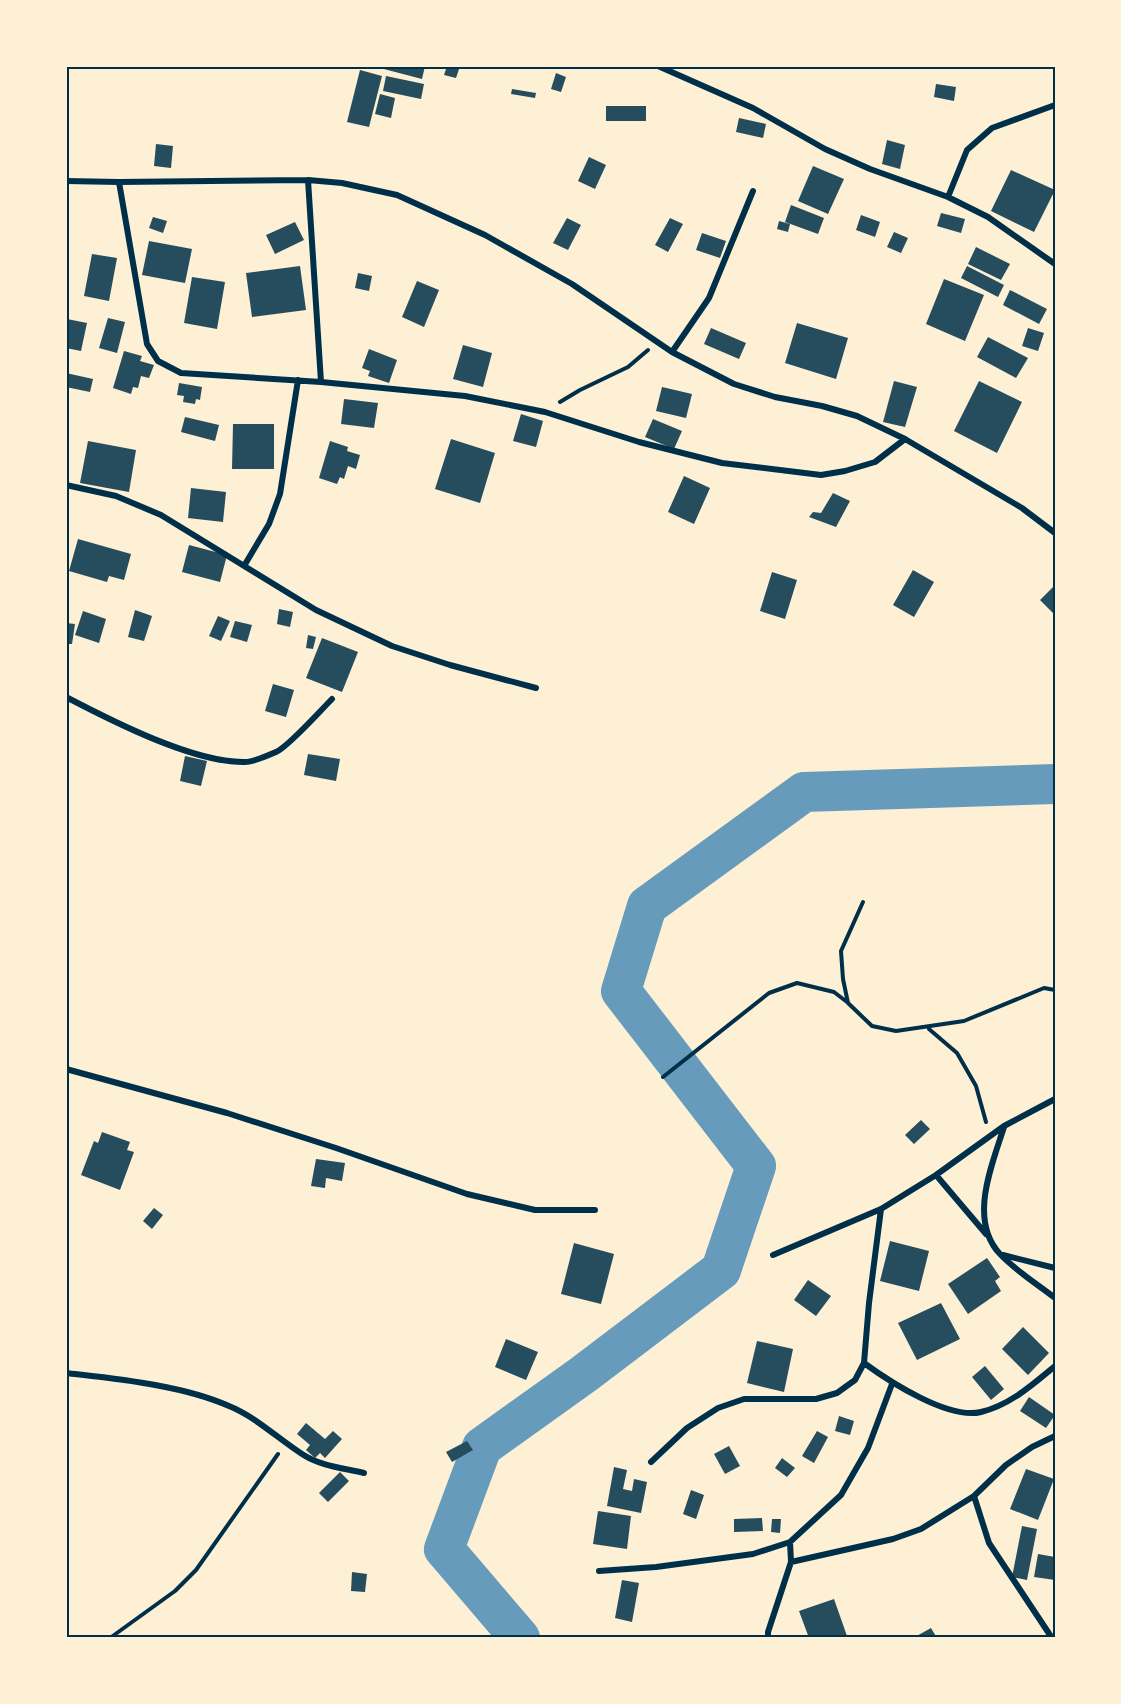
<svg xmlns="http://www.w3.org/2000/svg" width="1121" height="1704" viewBox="0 0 1121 1704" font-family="Karla,sans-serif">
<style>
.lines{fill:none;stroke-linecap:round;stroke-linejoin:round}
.river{stroke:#669bbc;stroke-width:40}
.building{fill:#264d5e}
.path{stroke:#003049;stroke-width:4}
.minor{stroke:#003049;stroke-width:6}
.neatline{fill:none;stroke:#003049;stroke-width:2}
</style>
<rect width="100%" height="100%" fill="#fdf0d5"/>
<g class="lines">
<!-- river -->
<path class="river" d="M520,1638L444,1549L482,1447L584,1374L721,1270L756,1166L621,991L647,906L804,792L1055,784"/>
</g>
<!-- building -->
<path class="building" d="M380,66H425L422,79L380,68Z
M447,66H460L456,78L444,75Z
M360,70L382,76L369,127L347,122Z
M556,73L566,77L561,92L551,89Z
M386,76L424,84L421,99L383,91Z
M936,84L956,87L954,101L934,97Z
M512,89L536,93L535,98L511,94Z
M380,94L395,98L391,118L375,114Z
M606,106H646V121H606Z
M739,118L766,124L763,138L736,132Z
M887,140L905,145L900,169L882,164Z
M156,144L173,146L171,168L154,166Z
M589,157L606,165L595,189L578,181Z
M813,166L844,179L828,214L798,201Z
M1011,170L1055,190L1034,232L991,211Z
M791,205L824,218L818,234L785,222Z
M941,213L965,219L961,233L937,226Z
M861,215L880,222L875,237L856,230Z
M153,217L167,221L163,233L149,228Z
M567,218L581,225L568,250L553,243Z
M670,218L683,224L668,252L655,245Z
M779,221L790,224L788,232L777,229Z
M295,222L304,240L275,254L266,235Z
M894,232L908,238L901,253L887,247Z
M702,233L726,241L720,258L696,250Z
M149,241L192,249L185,283L142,275Z
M976,247L1010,264L1001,280L968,264Z
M92,254L117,258L109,301L84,296Z
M300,266L306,310L252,317L246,273Z
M967,266L1004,285L998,297L961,278Z
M358,273L372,276L369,291L355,288Z
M192,277L225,282L217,329L184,323Z
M944,279L984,295L965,341L926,324Z
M417,281L439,290L424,327L402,317Z
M1010,290L1047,309L1039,324L1003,305Z
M66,309L69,310L67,319L87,323L81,351L66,348Z
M108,318L125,322L117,353L99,348Z
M797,323L848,338L836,379L785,363Z
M711,328L746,343L739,359L704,344Z
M1028,328L1044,333L1038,351L1022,346Z
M988,337L1028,358L1016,378L977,357Z
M463,345L492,353L483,387L453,379Z
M369,349L397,360L389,383L368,376L370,371L362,368Z
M124,351L142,356L140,361L154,365L149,378L141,376L138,388L133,387L131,394L113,388Z
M66,373L93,379L90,392L66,387Z
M894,381L917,387L905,427L883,422Z
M979,381L1022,402L997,453L954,431Z
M179,383L202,387L200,400L196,399L195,404L183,402L184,396L177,395Z
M662,387L692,394L686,418L656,411Z
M344,399L378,403L374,428L341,424Z
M521,414L543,421L536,447L513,441Z
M185,417L219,425L215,441L181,432Z
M653,419L682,431L674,449L645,437Z
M233,424H274V469H232Z
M451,439L495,453L480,503L435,489Z
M88,441L136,450L129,492L80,483Z
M330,441L348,447L347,451L360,455L356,469L348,466L344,479L340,477L337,484L319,478Z
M684,476L710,488L694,524L668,512Z
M191,488L226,492L223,522L188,518Z
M833,493L850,501L836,527L809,517L813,512L821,513Z
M78,539L131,554L124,580L109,576L107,582L69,571Z
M189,545L227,555L220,582L182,572Z
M913,570L934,582L914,617L893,605Z
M772,572L797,580L785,619L760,611Z
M1053,587L1055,589V615L1040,600Z
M279,609L293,612L290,627L277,624Z
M135,610L152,616L144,641L128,637Z
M83,611L106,619L99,643L75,635Z
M218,616L230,621L221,641L209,636Z
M235,621L252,625L247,642L230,637Z
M66,623L75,624L72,644H66Z
M308,635L316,637L313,649L306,648Z
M322,638L358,652L342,692L306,678Z
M273,684L294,690L286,717L265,711Z
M308,754L340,759L336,781L304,775Z
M185,756L207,761L201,786L180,781Z
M921,1120L930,1129L914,1144L905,1135Z
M102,1132L130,1142L127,1150L134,1152L120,1190L81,1175L94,1141L98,1143Z
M316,1159L345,1163L342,1181L326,1178L325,1188L311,1186Z
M154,1208L163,1215L152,1229L143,1221Z
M890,1241L929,1251L919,1291L880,1281Z
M574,1243L614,1254L601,1304L561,1294Z
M987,1258L1000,1277L995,1281L1001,1291L968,1314L948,1284Z
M808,1280L831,1296L816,1316L794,1300Z
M941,1303L960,1339L917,1360L898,1323Z
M1023,1327L1049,1353L1028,1375L1002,1349Z
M506,1339L538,1352L526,1380L495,1367Z
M757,1341L793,1349L784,1392L747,1383Z
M985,1366L1004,1389L991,1400L972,1377Z
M1029,1397L1055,1415L1046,1428L1020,1411Z
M839,1416L854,1421L850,1435L835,1431Z
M306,1423L325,1439L333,1431L342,1439L325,1458L320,1453L315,1458L306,1450L310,1445L297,1434Z
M817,1431L828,1437L814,1463L802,1456Z
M467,1441L473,1450L452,1462L446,1452Z
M729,1446L740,1466L725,1474L714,1454Z
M782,1458L795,1468L787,1477L775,1468Z
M614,1467L627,1470L623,1489L632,1491L634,1479L647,1482L641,1513L607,1506Z
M1026,1469L1054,1479L1038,1520L1010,1509Z
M340,1472L349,1481L328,1502L319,1493Z
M691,1490L704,1495L696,1519L683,1514Z
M598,1511L631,1516L627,1549L593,1544Z
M762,1518L763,1531L734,1532V1519Z
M772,1519H781L780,1533L771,1532Z
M1022,1526L1037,1529L1027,1580L1012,1577Z
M1038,1554L1055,1557V1580L1034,1577Z
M352,1572L367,1574L365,1592L351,1591Z
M622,1580L639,1583L632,1622L615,1618Z
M834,1599L847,1636L809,1638L799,1611Z
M931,1628L937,1638H913Z"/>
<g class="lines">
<!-- path -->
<path class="path" d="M560,402L580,390L628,367L648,350
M863,902L841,951L843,979L848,1003L872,1026L896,1031L964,1021L1044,988L1055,990
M929,1029L957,1053L976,1086L986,1122
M663,1077L769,993L797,983L834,992L847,1002
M110,1638L175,1591L196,1570L278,1454"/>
<!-- minor -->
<path class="minor" d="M658,66L753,108L825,149L870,169L948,197L988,217L1055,264
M308,180L321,382
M66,181L119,182L308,180L342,183L397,195L485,235L572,284L672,352L734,384L775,397L822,406L857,416L905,439L1022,508L1055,533
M119,182L147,344L158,361L181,373L321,382L465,396L545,412L639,442L722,463L821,475L845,471L875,462L905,439
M948,197L967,150L992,128L1055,105
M672,352L709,298L753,191
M66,485L116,496L161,515L316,610L392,646L450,665L536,688
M244,566L269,524L280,494L298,380
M66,697C112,721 194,763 245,762C254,762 267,756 276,752C288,747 320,711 332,699
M66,1069L227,1113L336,1148L467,1194L535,1210H595
M1004,1127C992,1165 968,1220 1000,1254C1016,1271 1037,1284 1055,1298
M936,1175L986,1234
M773,1255L881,1209L936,1175L1004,1126L1055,1099
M1003,1255L1055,1268
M864,1363C890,1382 949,1420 981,1412C1010,1405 1032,1385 1055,1366
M66,1373C117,1379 182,1385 229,1406C256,1417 277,1438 302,1454C320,1466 343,1468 364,1473
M651,1462L687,1428L718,1408L744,1399H816L837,1393L855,1380L864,1363L869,1303L881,1209
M974,1496L989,1543L1052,1638
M791,1562L893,1539L921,1529L974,1496L1006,1465L1032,1447L1055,1436
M599,1571L656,1567L753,1554L790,1542L841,1495L868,1448L892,1384
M768,1638V1632L791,1562L790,1542"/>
</g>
<!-- border -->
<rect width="1121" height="1704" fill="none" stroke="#fdf0d5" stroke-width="135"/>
<rect x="68" y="68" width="986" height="1568" class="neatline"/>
</svg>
